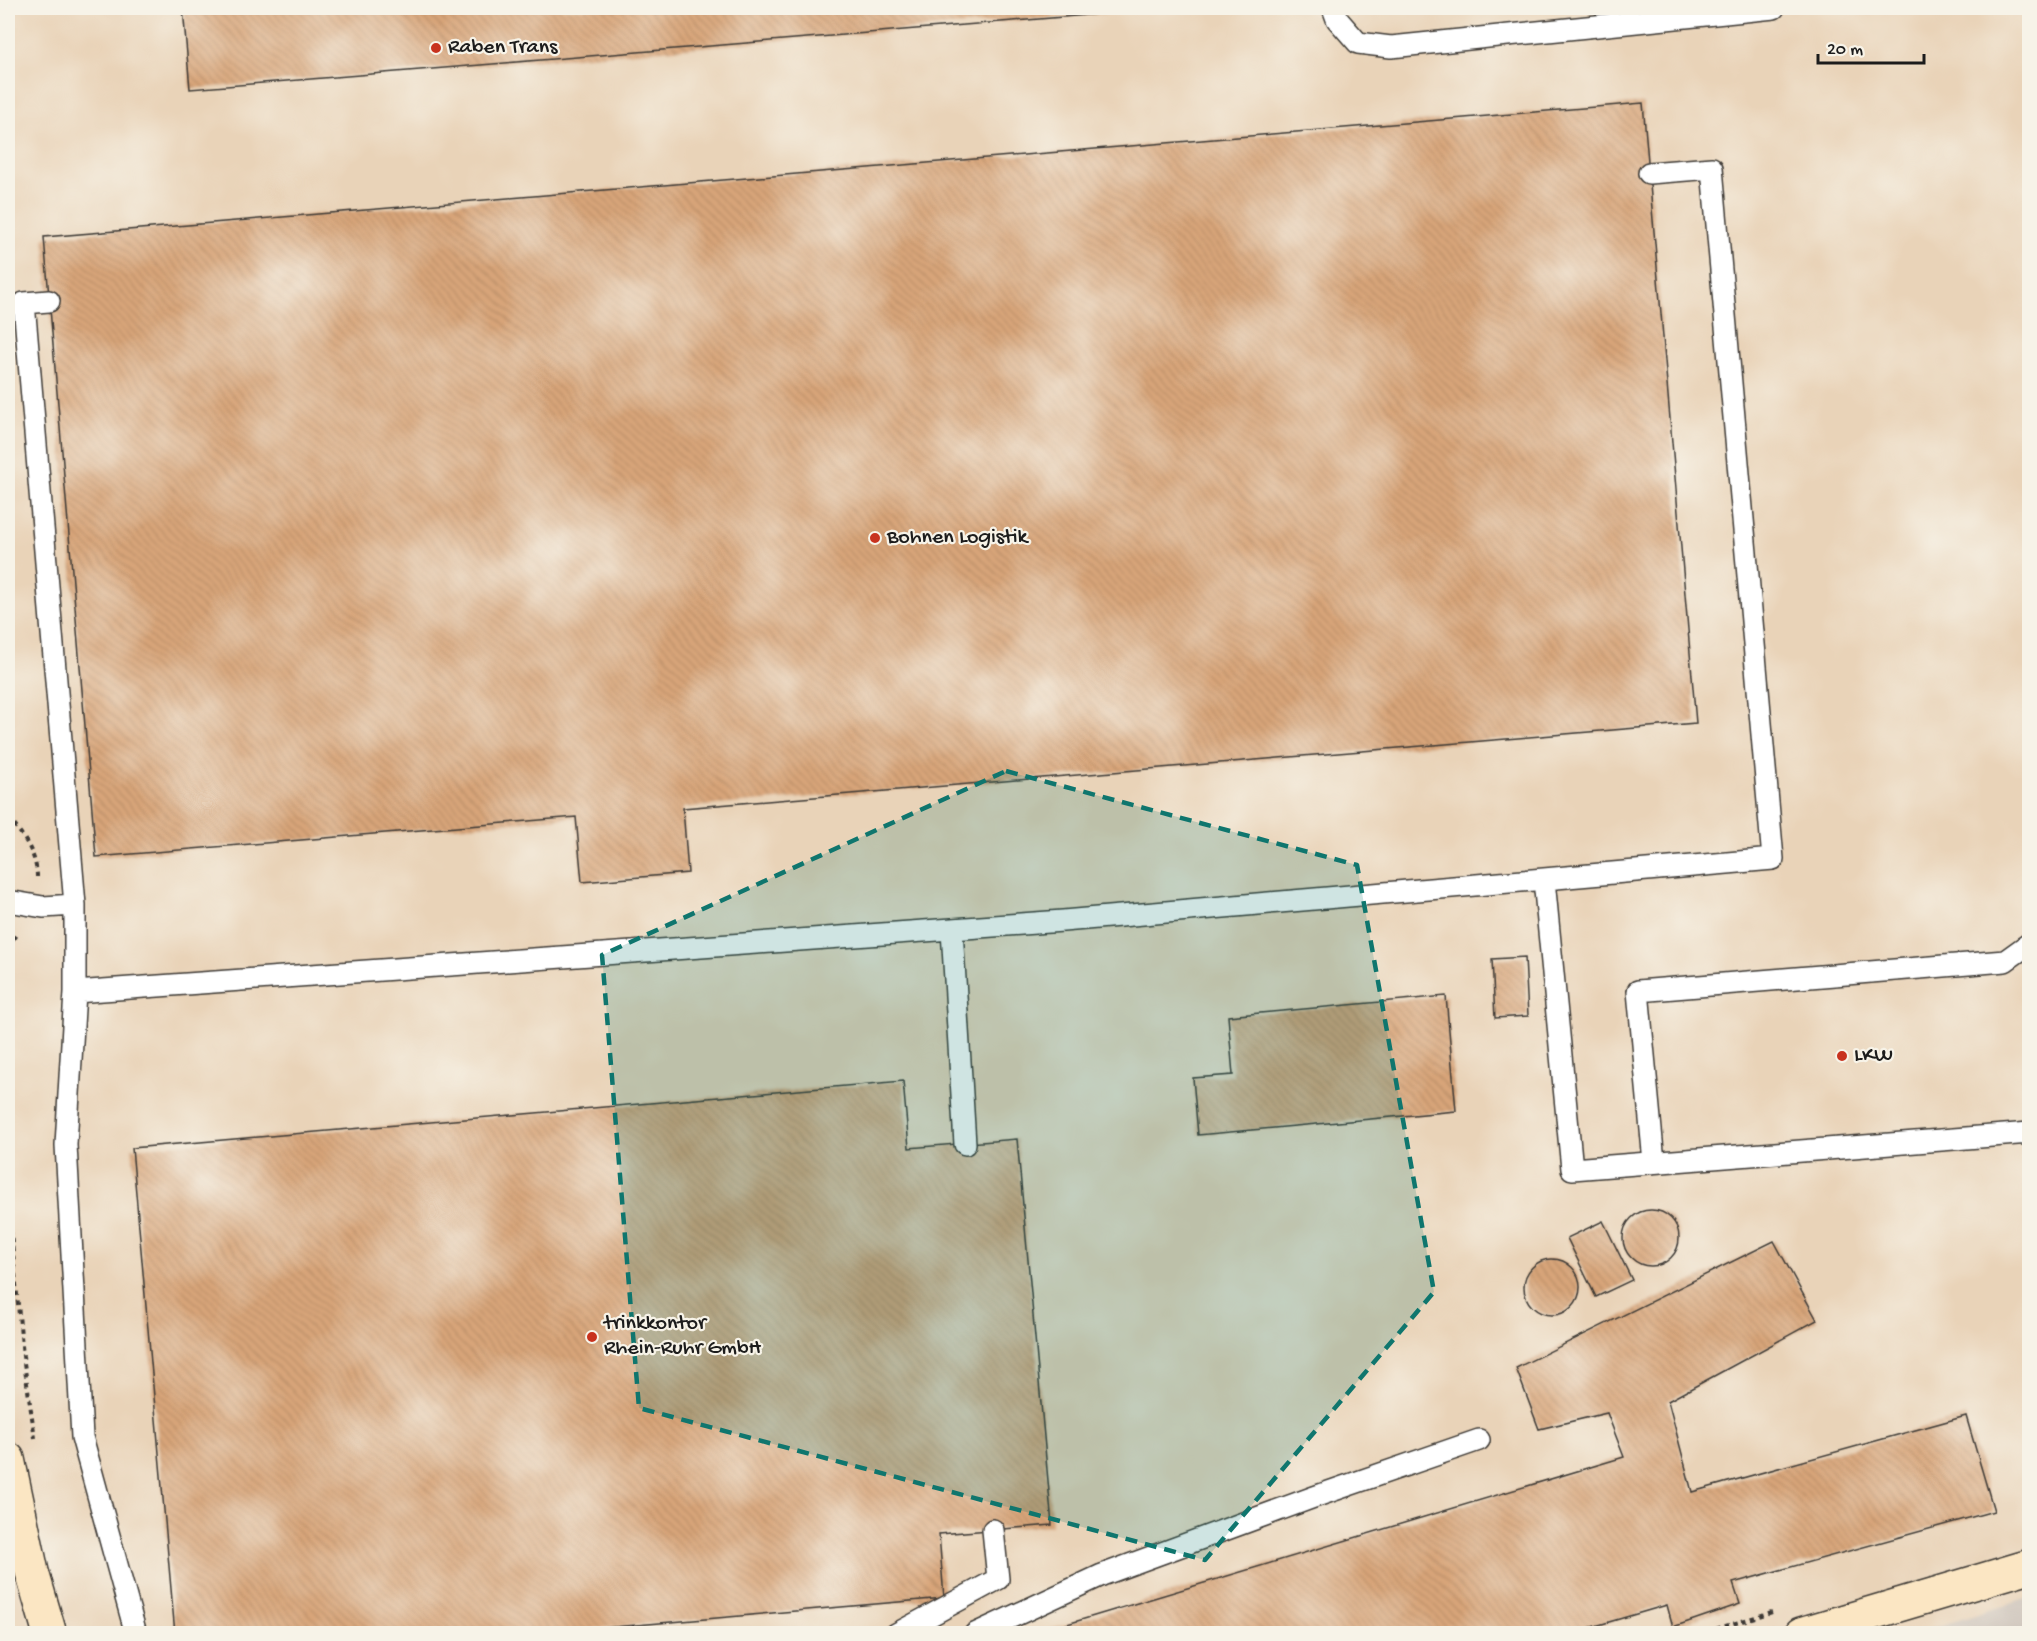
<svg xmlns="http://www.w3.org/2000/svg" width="2037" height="1641" viewBox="0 0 2037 1641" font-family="'Gochi Hand',sans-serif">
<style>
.built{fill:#e9d3b8}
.industrial{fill:#ccc2b9}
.building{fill:url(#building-back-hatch)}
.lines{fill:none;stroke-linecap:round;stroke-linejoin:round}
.lane-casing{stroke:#3c3934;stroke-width:24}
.secondary-casing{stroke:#3c3934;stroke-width:36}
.path{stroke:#3c3934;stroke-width:4;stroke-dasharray:4.5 4.5;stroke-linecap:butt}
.lane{stroke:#fff;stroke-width:21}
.secondary{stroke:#fbe6c3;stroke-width:33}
.marked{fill:#0f766e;fill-opacity:0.2;stroke:#0f766e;stroke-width:4.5;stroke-dasharray:12 8;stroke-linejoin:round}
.poi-dot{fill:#c8321e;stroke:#f7f3e8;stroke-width:2}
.labels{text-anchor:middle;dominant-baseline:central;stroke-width:4.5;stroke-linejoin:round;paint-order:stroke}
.poi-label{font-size:22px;fill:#1c1c1c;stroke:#f7f3e8;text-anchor:start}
</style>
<defs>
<pattern id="building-back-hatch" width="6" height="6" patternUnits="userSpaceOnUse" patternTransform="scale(1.5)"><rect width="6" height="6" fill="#d8a579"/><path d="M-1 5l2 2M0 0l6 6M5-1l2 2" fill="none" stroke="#b98d68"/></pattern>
</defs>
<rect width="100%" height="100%" fill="#f7f3e8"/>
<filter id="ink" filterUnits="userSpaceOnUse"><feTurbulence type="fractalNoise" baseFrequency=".0167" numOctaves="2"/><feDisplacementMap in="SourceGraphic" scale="12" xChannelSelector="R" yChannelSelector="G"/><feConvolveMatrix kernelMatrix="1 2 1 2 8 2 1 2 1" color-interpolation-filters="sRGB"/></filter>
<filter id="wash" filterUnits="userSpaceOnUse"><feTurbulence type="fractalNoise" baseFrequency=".008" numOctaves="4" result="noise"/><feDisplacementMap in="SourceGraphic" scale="24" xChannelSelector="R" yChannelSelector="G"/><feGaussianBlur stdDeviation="1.35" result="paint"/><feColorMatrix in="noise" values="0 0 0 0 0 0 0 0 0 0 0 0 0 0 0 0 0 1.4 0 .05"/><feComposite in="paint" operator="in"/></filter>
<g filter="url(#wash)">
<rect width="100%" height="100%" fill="#eeddba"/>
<!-- built -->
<path class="built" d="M8,8H2029V1598L1917,1634H8Z"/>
<!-- industrial -->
<path class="industrial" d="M2029,1598V1633H1917Z"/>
<g id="blocks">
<!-- building -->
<path class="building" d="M183,8H1159V9L190,89Z
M1643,103L1696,723L683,808L688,873L582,882L576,817L96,857L44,237Z
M1525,957L1528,1016L1495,1018L1492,959Z
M1446,996L1456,1111L1198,1135L1193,1078L1233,1075L1228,1016Z
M903,1081L909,1148L1017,1139L1052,1525L939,1534L944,1598L580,1630L581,1634H175L132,1148Z
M1623 1238a28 28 0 1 1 56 0a28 28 0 1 1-56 0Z
M1603,1221L1632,1280L1596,1297L1567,1238Z
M1774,1241L1817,1320L1668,1401L1692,1492L1966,1416L1994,1511L1733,1583L1740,1604L1673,1627L1667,1605L1568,1634H1034L1624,1457L1607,1413L1539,1429L1516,1368Z
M1524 1287a28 28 0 1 1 56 0a28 28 0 1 1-56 0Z"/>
</g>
</g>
<g filter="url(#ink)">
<use href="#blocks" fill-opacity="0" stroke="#3c3934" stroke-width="1.5"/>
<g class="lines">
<!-- lane casing -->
<g class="lane-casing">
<path id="lane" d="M1333,8L1337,19L1358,43L1391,47L1774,8
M1544,880L1572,1169L2030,1133
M8,901L43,907L75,905L24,303L49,301
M75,905V992L1063,921L1773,859L1712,168L1649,173
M952,930L965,1144
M75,992L66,1145L82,1437L136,1634
M1654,1162L1638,991L2005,961L2030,943
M896,1634L998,1579L993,1530
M975,1634L1102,1575L1314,1497L1479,1440"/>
</g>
<!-- secondary casing -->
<g class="secondary-casing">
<path id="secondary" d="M8,1459L32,1572L50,1634
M1801,1634L2030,1566"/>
</g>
<!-- path -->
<path class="path" d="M8,818C22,833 37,854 37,877
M8,947L17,933
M8,1202L23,1356L35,1438
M1699,1634L1772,1612"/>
<!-- lane -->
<use href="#lane" class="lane"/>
<!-- secondary -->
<use href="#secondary" class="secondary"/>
</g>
</g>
<!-- marked area -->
<path class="marked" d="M1006,771L1357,865L1434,1292L1205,1560L639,1408L602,955Z"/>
<!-- markers -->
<g class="poi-dot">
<circle cx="436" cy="48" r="6"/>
<circle cx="875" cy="538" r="6"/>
<circle cx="1842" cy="1056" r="6"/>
<circle cx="592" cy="1337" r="6"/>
</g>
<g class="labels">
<!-- poi labels -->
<g class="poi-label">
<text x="448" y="48">Raben Trans</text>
<text x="887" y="538">Bohnen Logistik</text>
<text x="1854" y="1056">LKW</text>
<text x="604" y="1324">trinkkontor<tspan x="604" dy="25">Rhein-Ruhr GmbH</tspan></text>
</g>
</g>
<!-- margin -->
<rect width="2037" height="1641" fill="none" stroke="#f7f3e8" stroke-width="30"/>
<!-- scale -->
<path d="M1818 54v9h106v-9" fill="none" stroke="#1c1c1c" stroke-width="3"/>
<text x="1827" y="54" font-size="18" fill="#1c1c1c" stroke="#f7f3e8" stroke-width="4.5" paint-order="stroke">20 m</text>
</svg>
